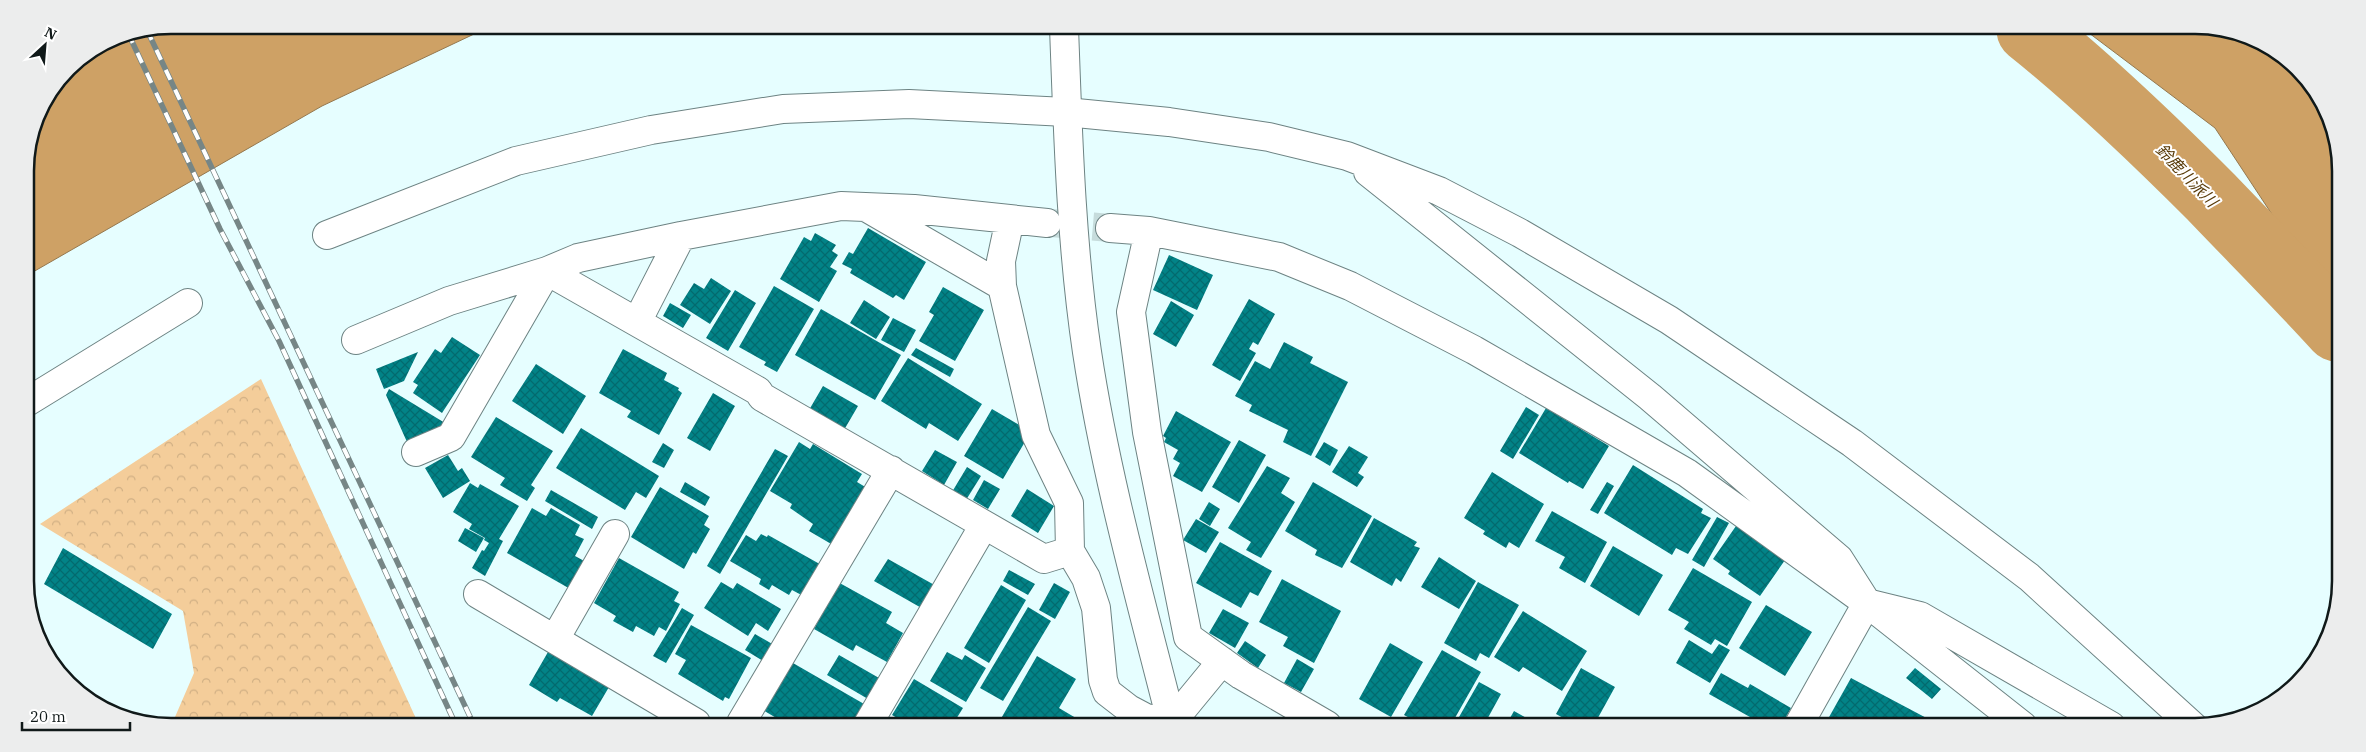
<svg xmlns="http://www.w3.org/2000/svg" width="2366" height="752" viewBox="0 0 2366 752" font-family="'IBM Plex Serif','Noto Sans JP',serif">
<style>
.forest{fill:url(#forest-crowns)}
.water{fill:#cea165;stroke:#95784e}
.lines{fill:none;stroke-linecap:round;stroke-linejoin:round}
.river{stroke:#cea165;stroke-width:65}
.building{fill:url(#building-cross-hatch)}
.street-tunnel{stroke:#c6dcdc;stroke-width:28;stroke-dasharray:28 14;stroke-linecap:butt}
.street-casing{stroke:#6d8383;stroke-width:30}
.secondary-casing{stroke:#6d8383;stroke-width:30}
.street{stroke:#fff;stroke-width:28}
.secondary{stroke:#fff;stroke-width:28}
.rail-casing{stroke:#768686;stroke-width:5.5}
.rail{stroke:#fff;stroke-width:4;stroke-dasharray:11;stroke-linecap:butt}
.labels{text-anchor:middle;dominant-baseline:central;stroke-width:4;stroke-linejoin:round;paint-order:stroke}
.water-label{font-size:16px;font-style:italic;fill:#583a08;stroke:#fff}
.rim{fill:none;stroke:#101919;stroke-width:2.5}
</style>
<defs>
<pattern id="forest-crowns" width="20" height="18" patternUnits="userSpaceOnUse" patternTransform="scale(1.25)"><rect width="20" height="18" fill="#f4cd9a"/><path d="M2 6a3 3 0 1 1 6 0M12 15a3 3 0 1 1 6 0" fill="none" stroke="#d0af84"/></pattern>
<pattern id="building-cross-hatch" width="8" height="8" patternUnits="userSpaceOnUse" patternTransform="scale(1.25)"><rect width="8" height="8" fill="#028387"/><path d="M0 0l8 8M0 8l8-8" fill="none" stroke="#036a6e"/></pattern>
</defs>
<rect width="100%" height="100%" fill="#e6feff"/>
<!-- forest -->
<path class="forest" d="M261,379L418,723L177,722L175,717L194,673L183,611L40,524Z"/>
<!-- water -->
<path class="water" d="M171,25L491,26L322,106L26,276L25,161L36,115L65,71L124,34Z
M2085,30H2233L2305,74L2338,143L2337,313L2215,128Z"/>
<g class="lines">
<!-- river -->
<path class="river" d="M2029,30C2093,81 2153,139 2211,197C2253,241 2296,284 2337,329"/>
</g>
<!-- building -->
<path class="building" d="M868,228L926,262L904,300L896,295L893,298L850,273L852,269L842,264L849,252L853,254Z
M815,233L836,245L832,251L838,255L830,267L837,271L819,302L780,279L804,237L811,241Z
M1169,255L1213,275L1197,310L1153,290Z
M711,278L731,291L710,324L680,305L694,283L704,289Z
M774,286L814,309L777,372L764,365L766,362L739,347Z
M943,287L984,310L955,361L919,341L934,315L929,312Z
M735,290L756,303L728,351L706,338Z
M1249,299L1275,314L1258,345L1253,342L1249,349L1256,353L1240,381L1212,365Z
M864,300L890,317L876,339L850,323Z
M1171,301L1194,315L1176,347L1153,334Z
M670,303L691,315L683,328L663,316Z
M821,309L901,355L875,400L795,355Z
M893,318L916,330L904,352L881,340Z
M452,337L480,355L442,413L413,393L418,385L413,382L435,349L441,353Z
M1284,342L1313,357L1310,363L1348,382L1311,456L1283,442L1288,430L1249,411L1252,405L1235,396L1255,361L1270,369Z
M916,348L954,369L950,377L911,355Z
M623,349L667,373L664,380L679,388L678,390L682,393L659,435L627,417L631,411L599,393Z
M418,352L404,381L384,389L376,369Z
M908,358L982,404L958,441L929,423L926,429L881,401Z
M536,364L586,396L563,434L512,401Z
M823,386L858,406L844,430L809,410Z
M389,389L445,423L442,428L407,442L386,395Z
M713,393L735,406L710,451L687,438Z
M1526,407L1539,415L1513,459L1500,451Z
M1546,408L1609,446L1583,489L1569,481L1568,483L1519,453Z
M992,409L1021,426L1026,440L1003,479L964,456Z
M1176,411L1231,442L1202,492L1173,476L1180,463L1173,459L1178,450L1164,442L1166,438L1163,436Z
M496,417L553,451L531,485L535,488L527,501L500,485L505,478L471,457Z
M581,428L659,476L646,498L636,492L625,510L556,468Z
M1239,440L1266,455L1239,503L1212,487Z
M799,442L810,449L813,444L862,474L857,482L872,491L838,548L809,531L813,524L790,508L792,504L770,491Z
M1324,442L1338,450L1330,466L1315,457Z
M663,443L674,450L664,468L652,462Z
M1349,446L1368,457L1358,473L1364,477L1357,487L1332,472Z
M775,449L788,456L720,574L707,566Z
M935,450L957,462L944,485L922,471Z
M448,455L458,471L462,468L470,481L443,498L425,468Z
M1633,465L1703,509L1701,513L1711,518L1688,554L1676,548L1672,555L1604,513Z
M1267,466L1290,478L1281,493L1295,502L1261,558L1246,550L1251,542L1228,528Z
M967,467L981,476L966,500L952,492Z
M1492,472L1544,504L1519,548L1509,542L1506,548L1483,534L1485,531L1464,518Z
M984,480L1000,489L988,509L973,500Z
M685,482L710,497L705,506L680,492Z
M1313,482L1372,516L1342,568L1315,555L1317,550L1285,531Z
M1607,482L1614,486L1598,514L1590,510Z
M470,483L478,488L480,484L519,506L499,539L503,541L485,576L472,568L482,550L484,551L489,543L484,540L485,538L469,529L472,524L453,512Z
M660,487L709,516L704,525L710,529L696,554L693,552L684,569L631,537Z
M1027,489L1054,506L1038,533L1011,516Z
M551,490L598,517L592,529L545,501Z
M1209,502L1220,509L1210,526L1199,519Z
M532,508L546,516L551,508L580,525L575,535L584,539L575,556L588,563L572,590L507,553Z
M1552,511L1607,542L1585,583L1559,568L1565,557L1535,541Z
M1717,517L1729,523L1704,567L1692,560Z
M1374,518L1417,542L1414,546L1420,548L1401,582L1396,578L1392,586L1350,562Z
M1196,519L1219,532L1206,553L1183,540Z
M1736,526L1785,560L1760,596L1728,574L1730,571L1713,559Z
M465,528L484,538L476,552L458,541Z
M761,534L767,537L768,535L825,567L807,598L792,590L789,595L772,585L769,590L759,584L761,579L730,561L746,535L756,541Z
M1220,542L1272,571L1258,596L1250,592L1241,608L1196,583Z
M1613,546L1663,575L1639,616L1590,586Z
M63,548L172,614L153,649L44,584Z
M1439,557L1476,581L1459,609L1421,587Z
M619,558L679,592L674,601L680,604L666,631L659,627L654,636L636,626L633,632L613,621L616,616L594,603Z
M888,559L938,587L925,610L874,581Z
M1693,568L1752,602L1727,646L1715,639L1711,645L1684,629L1689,622L1668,610Z
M1009,570L1035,584L1028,595L1003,581Z
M1282,579L1341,611L1314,663L1283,646L1288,637L1259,622Z
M836,581L892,612L886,623L903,633L887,662L856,645L853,651L814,629L827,605L824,603Z
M721,582L733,589L737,583L781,609L768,631L756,623L748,636L704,608Z
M1478,582L1519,605L1489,658L1480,653L1476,661L1444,643Z
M1054,583L1070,592L1055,619L1039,610Z
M1001,585L1026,600L989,663L964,648Z
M1766,605L1812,632L1785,676L1739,648Z
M1028,607L1051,621L1003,701L980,688Z
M682,608L694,615L666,663L653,656Z
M1223,609L1249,623L1235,648L1209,633Z
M1523,611L1587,651L1562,691L1523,667L1519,672L1494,657Z
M691,625L751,658L729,699L725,697L723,701L678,674L686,660L675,654Z
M755,634L774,645L765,662L745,650Z
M1689,640L1712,654L1719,644L1730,650L1710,683L1676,663Z
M1245,641L1266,655L1258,668L1237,653Z
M1390,643L1423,662L1391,717L1359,699Z
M1442,650L1481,672L1451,725H1423L1404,715Z
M548,652L609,687L592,716L560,698L557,702L529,685Z
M947,652L962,660L965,655L986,668L966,702L930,681Z
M839,655L879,678L868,699L827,675Z
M1037,656L1076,679L1059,708L1086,724H1002L999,722Z
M786,659L871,708L862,724H841L837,721L836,724L782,723L783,722L758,707Z
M1297,659L1314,669L1301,692L1284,683Z
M1581,668L1615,687L1594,725H1576L1556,714Z
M1915,668L1941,689L1932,699L1906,678Z
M1721,673L1748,688L1750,684L1791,708L1781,726H1766L1709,694Z
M1851,678L1934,722L1943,726H1824Z
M914,679L963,708L953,724H907L892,715Z
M1479,682L1501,694L1484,725H1472L1459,717Z
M1514,711L1539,725H1506Z"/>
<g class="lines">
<!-- street-tunnel -->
<path class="street-tunnel" d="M1051,223L1110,228"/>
<!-- street casing -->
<g class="street-casing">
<path id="street" d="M1368,172L1650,397L1839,559L1867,603L1920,616L2111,726
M869,209L1002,286
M1010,219L1001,261L1002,286L1036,435L1069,503L1070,551L1086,578L1096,608L1103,680L1107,692L1129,709L1146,718L1171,723L1222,661
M1110,228L1149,231L1279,257L1350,286L1474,350L1687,473L1867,603L2023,726
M1149,231L1131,312L1147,432L1188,637L1241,675L1327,725
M327,235L516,161L651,130L783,109L909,104L1066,112L1169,122L1269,137L1347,156L1439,191L1520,233L1669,320L1852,443L2029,577L2194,727
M637,322L681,236
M356,340L449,301L547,271L578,258L681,236L841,206L914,209L1047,223
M27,402L188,303
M416,452L451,437L547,271L758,391L762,397L1044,559L1070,551
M478,594L696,723
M555,639L615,534
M741,723L891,470
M868,724L984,525
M1798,726L1867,603"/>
</g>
<!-- secondary casing -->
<g class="secondary-casing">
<path id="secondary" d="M1064,27C1068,136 1071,244 1087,352C1106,478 1141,601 1172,724"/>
</g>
<!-- street -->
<use href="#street" class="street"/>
<!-- secondary -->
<use href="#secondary" class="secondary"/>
<!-- rail casing -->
<g class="rail-casing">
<path id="rail" d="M147,30L473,723
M128,33L220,229L279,341L455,723"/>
</g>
<!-- rail -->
<use href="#rail" class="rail"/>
</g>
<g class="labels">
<!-- water labels -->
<g class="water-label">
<text transform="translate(2187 175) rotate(46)">鈴鹿川派川</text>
</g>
</g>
<!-- crop -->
<path d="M0 0H2366V752H0ZM171 34H2195A137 137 0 0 1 2332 171V581A137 137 0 0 1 2195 718H171A137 137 0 0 1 34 581V171A137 137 0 0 1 171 34Z" fill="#eceded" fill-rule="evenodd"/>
<path class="rim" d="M171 34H2195A137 137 0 0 1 2332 171V581A137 137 0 0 1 2195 718H171A137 137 0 0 1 34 581V171A137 137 0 0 1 171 34Z"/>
<!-- north arrow -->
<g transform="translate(45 45) rotate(26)" stroke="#ffffff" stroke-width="4" paint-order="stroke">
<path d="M0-4L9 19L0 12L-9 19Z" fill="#101919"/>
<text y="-8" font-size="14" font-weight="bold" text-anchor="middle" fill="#101919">N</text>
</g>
<!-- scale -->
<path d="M22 722v8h108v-8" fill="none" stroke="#101919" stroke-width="2.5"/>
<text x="30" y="722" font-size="15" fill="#101919" stroke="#ffffff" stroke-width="4" paint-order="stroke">20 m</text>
</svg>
